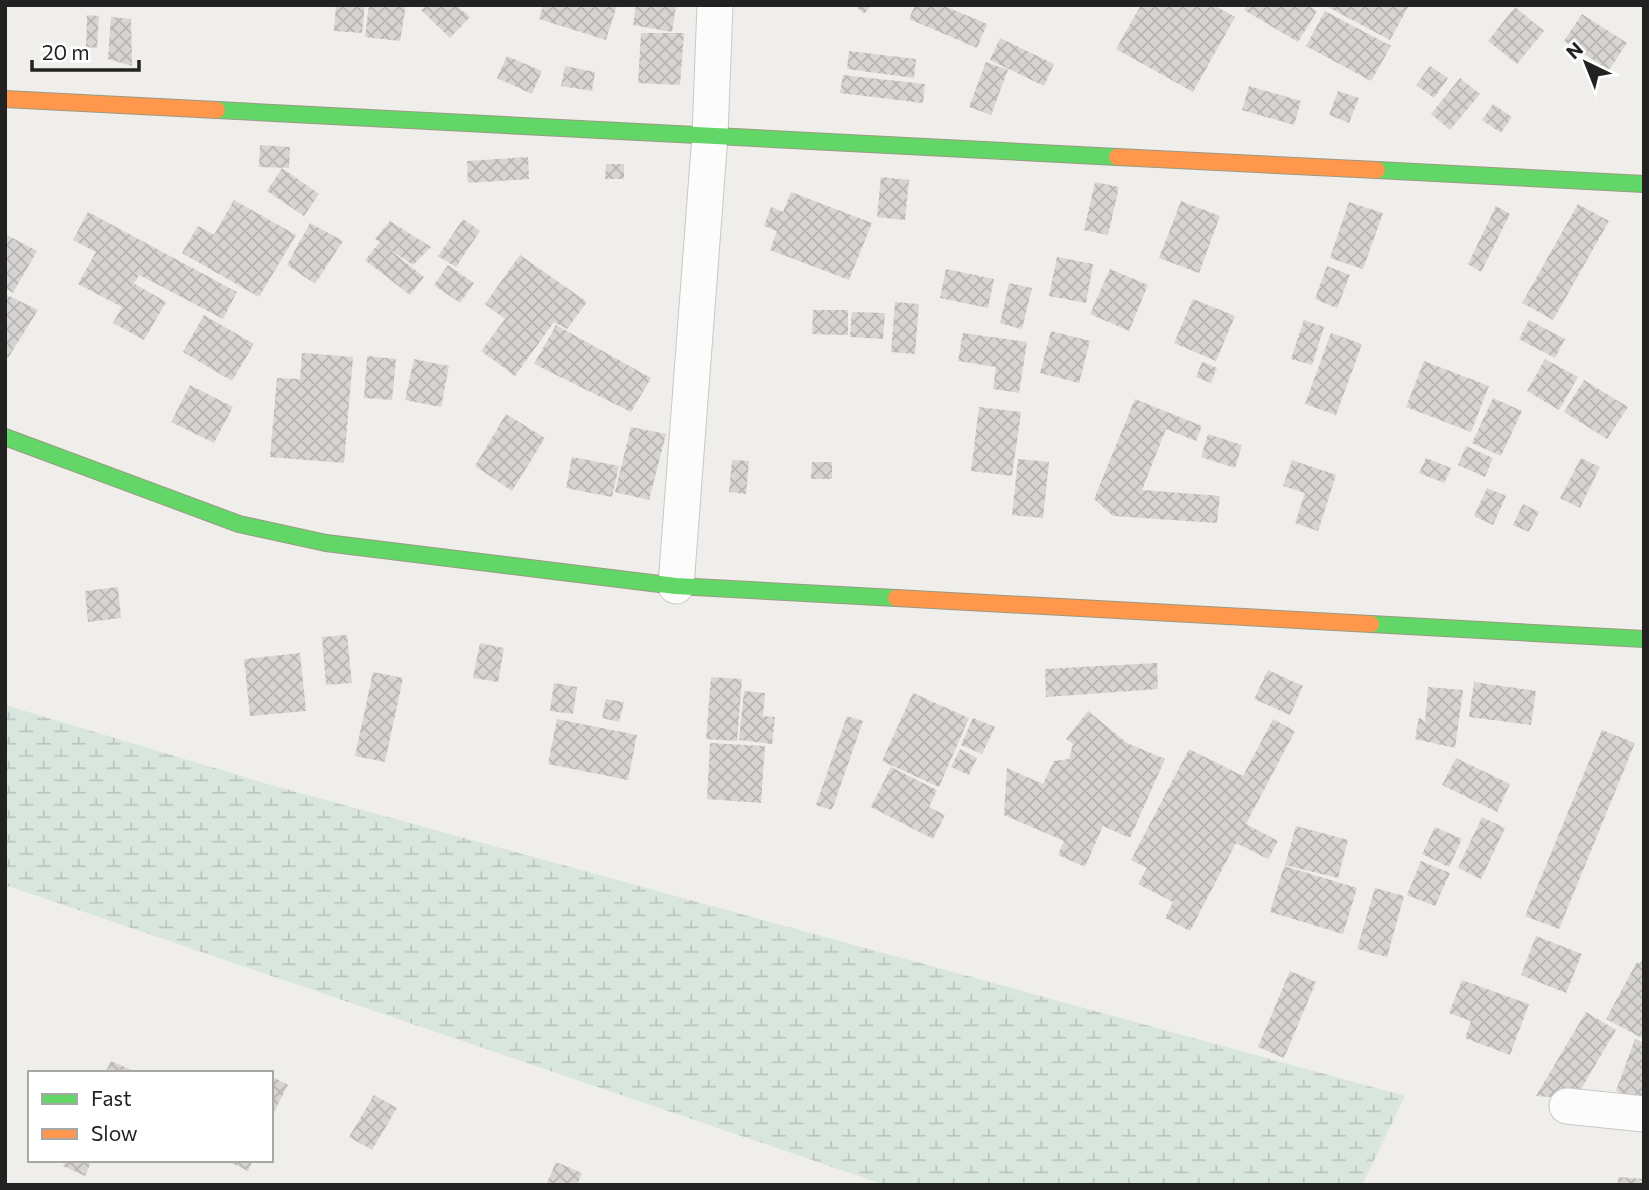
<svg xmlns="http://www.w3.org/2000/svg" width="1649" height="1190" viewBox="0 0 1649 1190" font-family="Commissioner,sans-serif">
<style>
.wetland{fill:url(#wetland-marsh)}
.building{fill:url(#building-cross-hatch)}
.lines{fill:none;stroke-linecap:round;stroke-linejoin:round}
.street-casing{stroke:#c9c8c7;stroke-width:37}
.fast-casing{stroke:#999a82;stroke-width:18}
.slow-casing{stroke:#999a82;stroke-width:18}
.street{stroke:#fdfcfc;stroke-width:35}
.fast{stroke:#63d668;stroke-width:16}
.slow{stroke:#ff974d;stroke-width:16}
</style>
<defs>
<pattern id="wetland-marsh" width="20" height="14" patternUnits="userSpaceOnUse" patternTransform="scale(1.75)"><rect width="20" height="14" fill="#d9e6de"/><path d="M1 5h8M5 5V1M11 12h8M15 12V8" fill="none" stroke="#bac5be"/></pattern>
<pattern id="building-cross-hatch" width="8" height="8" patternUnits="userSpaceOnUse" patternTransform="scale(1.75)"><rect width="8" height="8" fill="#d7d4d2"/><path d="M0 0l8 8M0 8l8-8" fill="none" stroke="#b8b6b4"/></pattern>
</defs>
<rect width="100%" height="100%" fill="#f0eeeb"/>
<!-- wetland -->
<path class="wetland" d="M5,705L271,785L1405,1096L1362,1185H885L5,885Z"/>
<!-- building -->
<path class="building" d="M336,5H365L362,33L334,31Z
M369,5H406L400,41L365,37Z
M426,5H456L470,17L450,38L421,10Z
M543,5H617L606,40L539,19Z
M636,5H676L672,32L633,25Z
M855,5H872L864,14Z
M915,5H942L987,24L977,48L909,19Z
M1141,5H1214L1235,17L1193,92L1116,49Z
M1247,5H1308L1317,11L1298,42L1244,10Z
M1324,5H1406L1408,7L1390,40Z
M1515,7L1544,31L1517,64L1488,41Z
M1325,11L1391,46L1371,81L1306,46Z
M1582,14L1627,43L1609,70L1564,41Z
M87,15L99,16L97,48L86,47Z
M111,17L131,19L132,66L108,59Z
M641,33H684L680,85L638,83Z
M1000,38L1054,64L1044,86L990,60Z
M849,51L916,59L914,78L847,69Z
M507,56L542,71L532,94L497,78Z
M986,62L1008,70L991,115L969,107Z
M565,66L595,72L592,91L561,86Z
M1430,66L1448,78L1434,98L1416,85Z
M843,75L925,84L923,103L840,93Z
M1460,78L1480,94L1450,130L1431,114Z
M1249,86L1301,101L1294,125L1242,110Z
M1338,91L1359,98L1349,123L1329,115Z
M1493,104L1512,117L1501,133L1482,120Z
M260,145L290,147L289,168L259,167Z
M528,157L529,179L468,183L467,161Z
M606,164H624V179H605Z
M282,168L319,194L304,216L267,191Z
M881,177L909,180L905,220L877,217Z
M1095,182L1119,187L1108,235L1084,230Z
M791,192L872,223L849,280L770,250L777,231L764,226L771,207L783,212Z
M234,200L296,235L259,297L182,253L198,226L214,235Z
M1181,201L1220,216L1199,273L1159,258Z
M1349,202L1383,213L1363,269L1330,258Z
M1578,204L1609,221L1553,320L1522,303Z
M1496,206L1510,214L1481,272L1468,264Z
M88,212L237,292L223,319L73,240Z
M463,219L480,231L456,267L438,256Z
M390,221L431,247L413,265L386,247L424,277L410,295L365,260L380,242L375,239Z
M310,223L343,241L315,284L287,265Z
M5,234L37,251L13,293L5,288Z
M96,252L139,275L129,292L135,284L166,302L144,340L113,323L122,307L78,284Z
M520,255L587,302L567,329L554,322L515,376L481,351L505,319L485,304Z
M1057,257L1093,264L1086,303L1049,296Z
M448,265L474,283L460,303L434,285Z
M1327,266L1350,275L1337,308L1315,299Z
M946,269L994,279L988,308L940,298Z
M1110,269L1148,285L1129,331L1090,314Z
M1009,283L1032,288L1022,329L1000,323Z
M5,294L38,310L8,358L5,356Z
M1193,299L1235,316L1216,361L1174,343Z
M895,302L919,304L915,354L891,352Z
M813,310H848V335L812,334Z
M852,312L885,313L883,339L850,337Z
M204,315L254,344L232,381L183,352Z
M1304,320L1324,327L1312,365L1291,359Z
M1529,320L1565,339L1555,358L1519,339Z
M556,325L651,378L631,412L534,364Z
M1051,331L1090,341L1079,383L1040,373Z
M963,333L1027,342L1019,393L993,389L996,367L958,361Z
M1331,333L1362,344L1336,415L1305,404Z
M302,353L353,357L344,463L270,457L277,378L300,379Z
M367,356L396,359L392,400L364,398Z
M414,359L449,366L441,407L405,400Z
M1545,359L1578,377L1559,410L1527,391Z
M1424,361L1489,386L1471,432L1406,407Z
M1202,362L1217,368L1211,383L1196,377Z
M1584,380L1628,407L1607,439L1564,412Z
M190,385L233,407L214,443L171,422Z
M1493,398L1522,411L1501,456L1472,443Z
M1135,399L1202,426L1196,441L1166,429L1142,490L1220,496L1217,523L1113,516L1094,499Z
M979,407L1021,412L1012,476L971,471Z
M506,414L545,438L512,491L475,466Z
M631,427L666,434L649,500L615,492Z
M1208,434L1242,445L1235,468L1201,457Z
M1466,446L1493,458L1485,477L1458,465Z
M572,457L619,466L612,497L566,488Z
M1426,458L1451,468L1444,483L1419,473Z
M1581,458L1600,467L1580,508L1560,498Z
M1018,459L1049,462L1043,518L1012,515Z
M732,460L749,461L746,494L729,492Z
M1292,460L1336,475L1318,531L1295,523L1305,493L1283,486Z
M812,462H832V479H811Z
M1487,488L1506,496L1493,525L1474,516Z
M1523,504L1539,512L1529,532L1513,525Z
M118,587L121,618L88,622L85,591Z
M347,635L352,683L326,685L322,637Z
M480,643L504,648L498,682L473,678Z
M300,653L306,711L250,716L244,659Z
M1157,663L1158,689L1046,697L1045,669Z
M1268,670L1303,686L1290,715L1254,699Z
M373,672L403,678L385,762L355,756Z
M711,677L742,679L737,741L706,739Z
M1474,682L1536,691L1531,725L1469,717Z
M554,683L577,687L573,714L550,711Z
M1428,687L1463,690L1455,748L1415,739L1419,717L1425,722Z
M744,691L765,693L763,716L775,717L772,744L739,740Z
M913,693L969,718L939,787L882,761Z
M606,699L624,702L619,722L602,718Z
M1088,711L1127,743L1165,759L1130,838L1103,826L1085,867L1058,855L1064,841L1004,815L1007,768L1043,784L1054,761L1069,759L1073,744L1066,739Z
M847,716L863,721L832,810L816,805Z
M973,718L995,727L982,754L961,745Z
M557,719L637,735L628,780L548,764Z
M1273,719L1295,731L1246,824L1278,841L1268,859L1236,843L1190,931L1165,918L1173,902L1138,884L1147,868L1131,860L1189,749L1243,776Z
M1602,730L1635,743L1559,929L1525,916Z
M710,743L765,746L761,803L707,799Z
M960,749L977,758L969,775L951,767Z
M1456,758L1510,784L1497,812L1442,785Z
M891,767L937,790L929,807L945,815L933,839L871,807Z
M1482,817L1505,828L1481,879L1458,868Z
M1296,826L1348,840L1338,878L1285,865Z
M1435,827L1462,839L1449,867L1422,854Z
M1421,861L1450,873L1435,906L1407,895Z
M1284,866L1357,888L1343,934L1270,912Z
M1375,888L1404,896L1387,957L1357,949Z
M1536,936L1582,954L1566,993L1521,975Z
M1644,956V1039L1606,1019L1637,962L1640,964Z
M1290,971L1316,982L1284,1058L1258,1047Z
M1462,980L1529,1004L1510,1055L1465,1038L1471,1021L1449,1013Z
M1586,1012L1616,1030L1575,1099L1536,1096Z
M1635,1039L1644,1042V1102L1616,1091Z
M111,1061L134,1071V1073H105Z
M271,1076L288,1085L271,1118Z
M374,1095L397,1108L372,1150L349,1137Z
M66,1160H92L85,1176L63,1166Z
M225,1160H253L248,1171Z
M556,1162L582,1173L577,1185H546Z
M1618,1177L1644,1179V1185H1618Z"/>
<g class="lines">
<!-- street casing -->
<g class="street-casing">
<path id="street" d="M676,586L710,135L715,5
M1567,1106L1644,1114"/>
</g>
<!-- fast casing -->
<g class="fast-casing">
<path id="fast" d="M217,110L1117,157
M1377,170L1644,184
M5,437L239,524L326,543L676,586L896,598
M1371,624L1644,639"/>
</g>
<!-- slow casing -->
<g class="slow-casing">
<path id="slow" d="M5,99L217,110
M1117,157L1377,170
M896,598L1371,624"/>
</g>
<!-- street -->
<use href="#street" class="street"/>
<!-- fast -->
<use href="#fast" class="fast"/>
<!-- slow -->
<use href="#slow" class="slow"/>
</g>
<!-- border -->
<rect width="1649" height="1190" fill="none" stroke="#222222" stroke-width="14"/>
<!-- legend -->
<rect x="28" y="1071" width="245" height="91" fill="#ffffff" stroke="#a7a7a7" stroke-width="2"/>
<rect x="42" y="1094" width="35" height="10" fill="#63d668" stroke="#a7a7a7" stroke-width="2"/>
<text x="91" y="1106" font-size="21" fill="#222222">Fast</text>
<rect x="42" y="1129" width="35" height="10" fill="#ff974d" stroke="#a7a7a7" stroke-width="2"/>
<text x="91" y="1141" font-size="21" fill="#222222">Slow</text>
<!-- north arrow -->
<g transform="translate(1586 63) rotate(317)" stroke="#ffffff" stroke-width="5" paint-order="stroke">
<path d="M0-5L12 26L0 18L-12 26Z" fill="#222222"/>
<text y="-10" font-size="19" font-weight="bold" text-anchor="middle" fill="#222222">N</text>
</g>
<!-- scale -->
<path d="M32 60v10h107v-10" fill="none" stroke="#222222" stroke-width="3.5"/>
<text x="42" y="60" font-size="21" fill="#222222" stroke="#ffffff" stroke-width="5" paint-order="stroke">20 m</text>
</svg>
